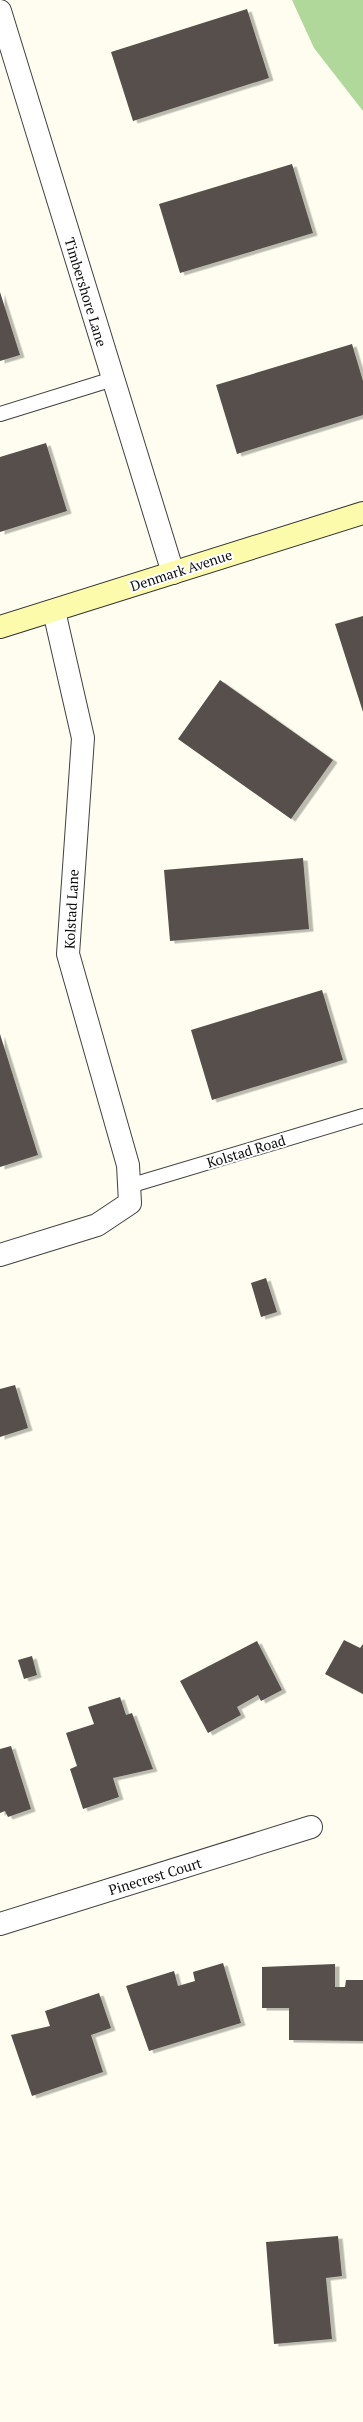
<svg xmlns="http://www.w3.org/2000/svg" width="363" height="2422" viewBox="0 0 363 2422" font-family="'PT Serif',serif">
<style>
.forest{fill:#b0d89a}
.building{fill:#56504b;filter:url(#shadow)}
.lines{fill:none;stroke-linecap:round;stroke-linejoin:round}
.lane-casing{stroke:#414141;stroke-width:16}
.street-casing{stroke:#414141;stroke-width:24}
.secondary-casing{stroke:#303030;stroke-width:24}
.lane{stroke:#fff;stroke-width:14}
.street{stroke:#fff;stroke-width:22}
.secondary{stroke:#fcfbac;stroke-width:22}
.labels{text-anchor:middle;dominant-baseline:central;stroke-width:4;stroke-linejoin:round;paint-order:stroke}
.street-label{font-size:14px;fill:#0e0e0e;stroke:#fff}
</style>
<defs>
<filter id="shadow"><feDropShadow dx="4.5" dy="2.5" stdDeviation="0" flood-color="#0004"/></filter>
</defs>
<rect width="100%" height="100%" fill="#fefdef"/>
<!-- forest -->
<path class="forest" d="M292,0H363V111L314,48Z"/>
<!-- building -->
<path class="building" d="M247,9L269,78L133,121L111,52Z
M292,164L313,233L180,273L159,204Z
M0,292L20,355L0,361Z
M352,344L363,381V415L237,454L216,385Z
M46,443L67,511L0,532V457Z
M363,616V712L335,624Z
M220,680L333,760L291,819L178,739Z
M303,858L309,929L170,941L164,870Z
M322,990L343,1060L212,1100L191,1030Z
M0,1034L38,1155L0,1167Z
M266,1278L277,1312L261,1317L251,1283Z
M15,1385L28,1428L0,1437V1389Z
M344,1640L360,1648L363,1644V1694L325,1674Z
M257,1641L282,1690L261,1701L258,1695L237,1707L241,1715L208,1733L180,1681Z
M32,1656L37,1675L24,1679L18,1660Z
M120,1697L126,1715L132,1713L153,1769L113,1778L119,1797L83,1809L70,1769L77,1766L66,1733L94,1724L88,1707Z
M11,1746L31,1809L8,1817L5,1811L0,1813V1749Z
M223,1963L241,2023L149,2051L126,1986L174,1971L178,1986L195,1981L193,1972Z
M335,1964V1987H345L346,1980H363V2041L289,2040V2008H262V1967Z
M99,1993L111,2028L91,2035L103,2072L32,2096L11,2035L50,2026L45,2011Z
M338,2236L342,2276L326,2278L332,2339L274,2344L266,2242Z"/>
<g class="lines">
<!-- lane casing -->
<g class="lane-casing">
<path id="lane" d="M0,414L113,379
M129,1186L363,1116"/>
</g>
<!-- street casing -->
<g class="street-casing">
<path id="street" d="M0,11L173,573
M0,1255L97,1225L130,1203L128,1165L68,954L83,738L54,611
M0,1924L311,1827"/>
</g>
<!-- secondary casing -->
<g class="secondary-casing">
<path id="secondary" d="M0,627L363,513"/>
</g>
<!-- lane -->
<use href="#lane" class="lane"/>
<!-- street -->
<use href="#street" class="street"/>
<!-- secondary -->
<use href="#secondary" class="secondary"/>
</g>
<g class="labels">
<!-- street labels -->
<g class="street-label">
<text transform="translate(86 292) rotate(73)">Timbershore Lane</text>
<text transform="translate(181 570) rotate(-18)">Denmark Avenue</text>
<text transform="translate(71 909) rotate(-87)">Kolstad Lane</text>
<text transform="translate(246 1151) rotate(-17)">Kolstad Road</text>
<text transform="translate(155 1876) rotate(-17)">Pinecrest Court</text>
</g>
</g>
</svg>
